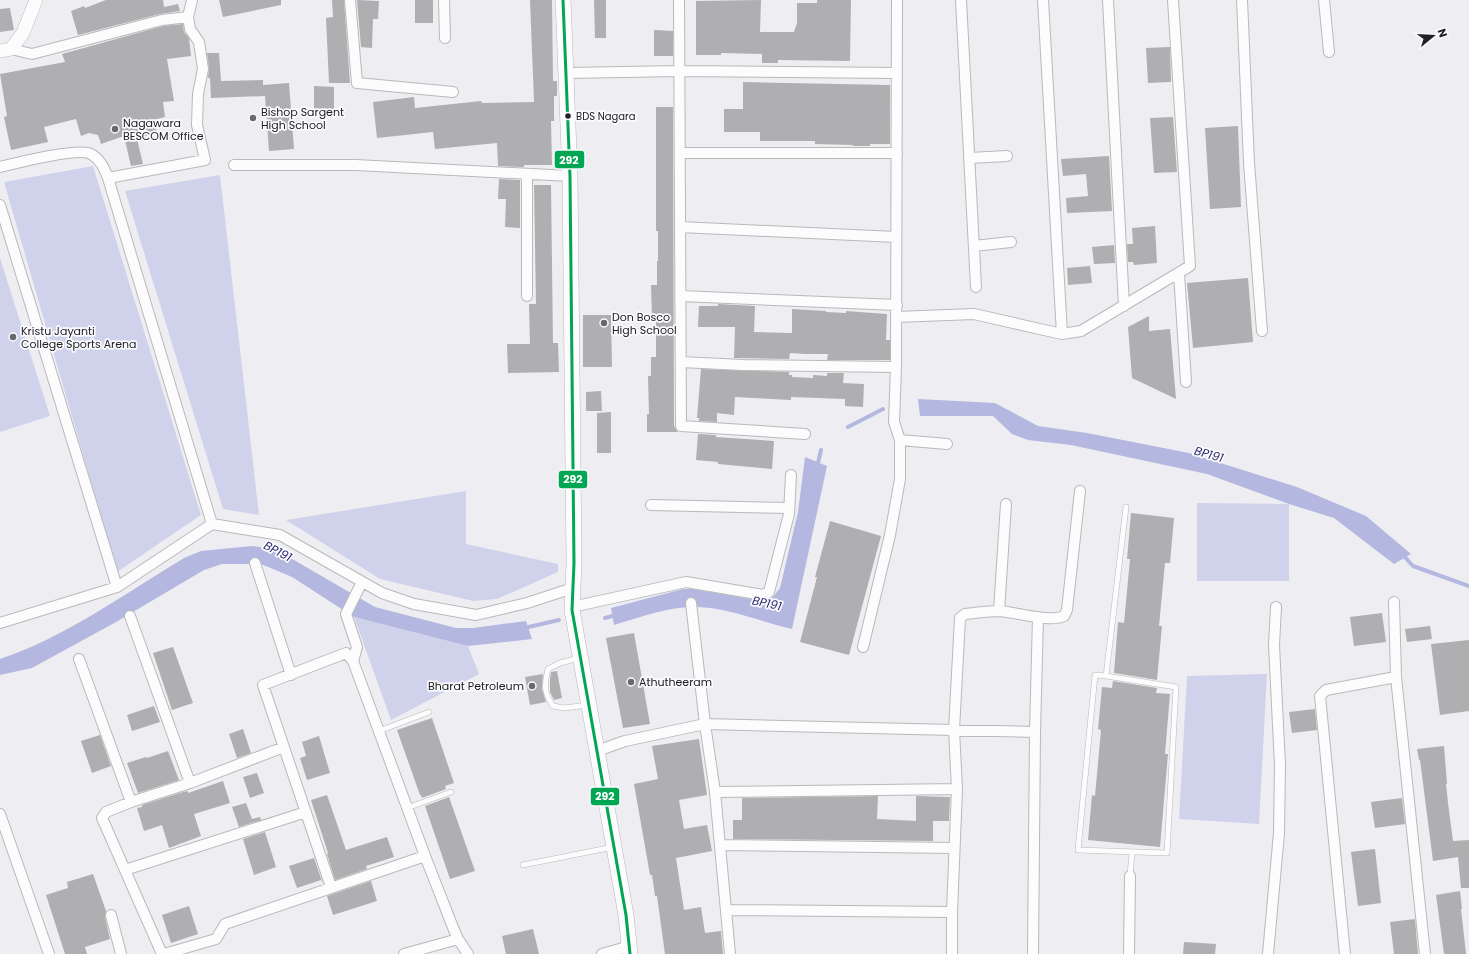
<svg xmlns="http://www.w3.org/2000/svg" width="1469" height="954" viewBox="0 0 1469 954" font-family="Poppins,sans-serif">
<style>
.green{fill:#d0d2ec}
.water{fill:#b4b7e0}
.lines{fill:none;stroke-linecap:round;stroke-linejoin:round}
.stream{stroke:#b4b7e0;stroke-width:4}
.building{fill:#afafb2}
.service-casing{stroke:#b9b9bc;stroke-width:6}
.minor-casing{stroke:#b9b9bc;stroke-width:12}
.tertiary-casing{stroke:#b9b9bc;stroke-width:14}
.secondary-casing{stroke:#b9b9bc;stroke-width:16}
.service{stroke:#fcfcfd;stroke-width:5}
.minor{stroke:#fcfcfd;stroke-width:10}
.tertiary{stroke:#fcfcfd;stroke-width:13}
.secondary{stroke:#fcfcfd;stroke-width:15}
.bus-1-casing{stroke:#fafaff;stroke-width:6}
.bus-1{stroke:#00a651;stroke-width:3}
.bus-dot{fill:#212124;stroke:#fafaff;stroke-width:1.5}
.poi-dot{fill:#69696c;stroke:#fafaff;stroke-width:1.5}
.labels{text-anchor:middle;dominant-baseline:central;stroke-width:3.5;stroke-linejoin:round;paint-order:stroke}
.bus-label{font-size:10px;fill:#212124;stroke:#fafaff;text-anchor:start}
.poi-label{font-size:11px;fill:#212124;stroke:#fafaff;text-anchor:start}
.water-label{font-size:12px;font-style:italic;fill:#2d2a6c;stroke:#fafaff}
.line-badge{stroke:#fafaff;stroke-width:1.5}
.badge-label{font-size:11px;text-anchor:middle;font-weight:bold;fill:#fff}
</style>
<rect width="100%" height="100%" fill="#eeeef2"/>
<!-- green -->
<path class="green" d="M93,166L201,515L117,572L4,182Z
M220,175L259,515L223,509L125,191Z
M0,258L50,416L0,432Z
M466,491V544L558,564V572L497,599L473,601L380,579L286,520Z
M1197,503L1289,504V581H1197Z
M354,617L468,646L479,674L391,720Z
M1267,674L1259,824L1179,819L1187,676Z"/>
<!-- water -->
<path class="water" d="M918,399L995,403L1038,426L1087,433L1189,453L1297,487L1366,516L1411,554L1394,564L1334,518L1289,504L1207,474L1071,445L1028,440L1012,434L993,416H920Z
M805,457L827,466L792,629C761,622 730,608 697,607C669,606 641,617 614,625L611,608L683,589H692L769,602L780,588L798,512Z
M252,546L275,549L375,607L456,628H473L526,621L532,639L468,646L354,617L292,577L261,564H222L204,570L116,622L32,668L0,675V659C64,638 126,593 184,558L201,551Z"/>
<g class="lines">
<!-- stream -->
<path class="stream" d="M848,427L883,409
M817,467L821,450
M1402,554L1413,566L1469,586
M605,618L616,615
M524,628L559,620"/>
</g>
<!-- building -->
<path class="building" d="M106,0H163L164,7L178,4L180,11L160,14L78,35L71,11L84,6L85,8Z
M219,0H281V5L223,17Z
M332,0H344L350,83H329L326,18L333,17Z
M357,0L379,1L378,19H373L372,48L361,47Z
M415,0H433V23H415Z
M530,0H552L553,81H557V96H554V121H551L552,165H524V167L498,166L497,143L435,149L433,132L377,138L373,102L414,97L415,108L481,101L482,103L534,102Z
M594,0H606V38H595Z
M761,0L760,32H794L797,23V3H817V0H851L850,61L778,60V63H762V54L721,53V55H696V1Z
M10,8L14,30L0,32V9Z
M183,24L184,32L189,38L191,56L167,59L174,101L163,102L165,117L153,120L157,132L137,139L143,164L131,166L124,136L101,144L98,135L89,133L81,136L76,119L44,127L48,142L11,150L4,117L7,116L0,74L65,62L62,54L163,26Z
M654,30L673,31V56H654Z
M1170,47L1171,82L1148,83L1146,48Z
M207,53H219L221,81L263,80V85L289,83L294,149L269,151L265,96L211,98L210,78H208L209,68Z
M743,82L890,85V144H870V146H853V145L815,144V141H760V132H724V109H743Z
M314,86L334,87V114L314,113Z
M656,107H673L674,426L678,432H647V414H649L648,376H651V357H656V318H652L651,285H657V261H658V231H656Z
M1173,117L1177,172L1154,173L1150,118Z
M1238,126L1241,207L1210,209L1205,128Z
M1109,156L1112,211L1067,213L1066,198L1088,196L1086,174L1063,176L1061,159Z
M499,179L520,180V228L505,227L506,199H498Z
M534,185H551L553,343H558L559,372L508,373L507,344H530L529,304H536Z
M1155,226L1157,263L1134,265L1133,262H1128L1127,244H1133L1132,228Z
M1114,245L1115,263L1094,264L1092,247Z
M1090,266L1092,283L1068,285L1067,268Z
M1248,278L1253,342L1193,348L1187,283Z
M718,304L755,306L754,332L792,333V309L826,311V312L846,313V311L887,314L886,340H890V360H827L828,354H805L790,353L789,359L734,358L735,327H698L699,306H718Z
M583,315H611L612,367H583Z
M1149,316V331L1170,329L1176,399L1132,378L1128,327Z
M701,369L789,372V375H792V377L813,378V375L827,376V373H844L843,383L864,384L863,407L845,406V399L791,397V400L735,397L734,415L717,413V422L699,421V418H697Z
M601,391L602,411H586V392Z
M611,412V453H597V413Z
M698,434L716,435V437L774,441L772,469L718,464V462L696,460Z
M1131,513L1174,518L1170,563H1165L1159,626H1162L1157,680L1114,673L1118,622L1124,623L1130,559H1127Z
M830,521L881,536L849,655L800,642L817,577H815Z
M1382,613L1386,642L1354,646L1350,617Z
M1430,626L1432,639L1407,642L1405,629Z
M634,633L650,724L623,728L606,638Z
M1469,640V711L1440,715L1431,644Z
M173,647L193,703L172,710L153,653Z
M557,671L562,698L554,700L550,692V680L551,672Z
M543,674L542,689L546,702L530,705L525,677Z
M1113,681L1157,688L1156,693L1170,694L1165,754H1168L1160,847L1088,840L1092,795L1095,796L1101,730L1098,729L1102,687L1112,688Z
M154,706L160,722L132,731L127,715Z
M1315,709L1317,730L1292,733L1289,712Z
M432,718L454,783L445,786L446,789L422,798L421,795H420L397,730Z
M243,729L251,753L237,758L229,734Z
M100,735L111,766L92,773L81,741Z
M319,736L330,773L307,780L300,758L306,756L302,742Z
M699,739L707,795L679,800L684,829L707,825L712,851L676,858L684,910L701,907L705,933L721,931L723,954H665L657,896H655L652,875H650L634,784L658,779L652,746Z
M1444,746L1447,784H1446L1448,803L1453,841L1469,840V888H1461L1458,857L1433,861L1420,760H1419L1417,749Z
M168,751L179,780L138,793L127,763L146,757L147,758Z
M257,773L264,793L250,798L243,777Z
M223,781L230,803L194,814L201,836L169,848L162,825L144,831L137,808L142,807V805L183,792L188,791V793Z
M327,795L346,850L387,837L394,857L366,866L367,869L335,880L327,854L328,853L311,800Z
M878,796L877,819L916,821V796L950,797L949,821H933V841L733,839V820H742V798Z
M449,797L475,871L450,879L425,806Z
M1402,798L1405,824L1375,828L1371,802Z
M246,803L252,819L260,817L261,820L239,827L232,807Z
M265,832L276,867L254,875L243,839Z
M1375,849L1381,903L1358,906L1351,852Z
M314,858L323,884L321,880L297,888L289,866Z
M93,874L106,911L105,917L110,939L85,947L87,954H65L46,895L68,888L67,882Z
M371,881L377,901L333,915L327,896Z
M1460,891L1462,909H1461L1466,954H1444L1436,895Z
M189,906L198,934L171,943L162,915Z
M1415,919L1418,954H1394L1390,922Z
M533,929L539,954H506L502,936Z
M1184,942L1216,944L1215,954H1183Z"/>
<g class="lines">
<!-- service casing -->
<g class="service-casing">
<path id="service" d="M579,658L560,663L548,669C544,685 544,693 553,706L564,708L588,705
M1106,676L1176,687L1167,853L1078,850L1095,675L1106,676L1126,507
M379,731L429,712
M407,808L451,792
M523,865L613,847
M1130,876L1132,852"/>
</g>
<!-- minor casing -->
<g class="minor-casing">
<path id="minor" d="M350,0L357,83L453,92
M444,0L445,38
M679,0L681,426L805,434
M961,0L976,287
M1043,0L1062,334
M1108,0L1124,306
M1242,0L1249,163L1262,331
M1324,0L1329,52
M11,49L32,54L162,20L188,17
M567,73L679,71L897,73
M680,153H897
M969,158L1007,156
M234,165H356L570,176
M0,167C16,163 79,147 91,154C101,160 104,168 108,178L212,524
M527,174V296
M108,178L205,160L197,125L198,94L203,69L199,42L190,29L188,17L192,0
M0,205L117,587
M680,227L896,237
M974,246L1011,242
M1179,273L1186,382
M680,296L897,305
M896,317L974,314L1062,334L1081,331L1190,266L1173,0
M681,362L743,365L896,367
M900,440L947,444
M651,505L789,508
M255,563L291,675
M1394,602L1396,677L1425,954
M691,603L705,724L715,792L730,954
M572,607L686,582L763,595L769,592L789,514L791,475
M999,611L1006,504
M130,616L190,783
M0,623L117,587L212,524L280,535L382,593L414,604L476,615L527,603L573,588
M863,647L890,535L900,479V440L894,422L896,367L897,0
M79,659L131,802
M353,661L357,647L346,614L362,582
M1035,732L1038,617
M597,751L625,741L705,724L1035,732L1033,954
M715,792L957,789
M0,814L49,954
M720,845L954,848
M125,870L306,812
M331,887L263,685L346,653L353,661L425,856L454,930L458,939L468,954
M726,910L952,912V954
M952,912L957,789L954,730L960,618L965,614C976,613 988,611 999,611C1016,612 1050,623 1064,616L1067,610L1080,491
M111,915L121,954
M162,954L102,818L106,812L131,802L190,783L284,747
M164,954L216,939L225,924L425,856
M404,954L458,939
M602,954L630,946
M1129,954L1130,876
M1268,954L1279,833L1280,765L1274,645L1276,607
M1345,954L1320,696L1326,690L1396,677"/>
</g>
<!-- tertiary casing -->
<g class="tertiary-casing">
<path id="tertiary" d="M0,51L11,49L23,33L36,0"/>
</g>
<!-- secondary casing -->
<g class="secondary-casing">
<path id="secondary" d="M563,0L570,176L574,563L572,610L626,915L630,954"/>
</g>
<!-- service -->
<use href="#service" class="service"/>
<!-- minor -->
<use href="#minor" class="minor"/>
<!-- tertiary -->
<use href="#tertiary" class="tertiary"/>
<!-- secondary -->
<use href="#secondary" class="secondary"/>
<!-- bus-1 casing -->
<g class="bus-1-casing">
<path id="bus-1" d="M563,0L570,176L574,563L572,610L626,915L630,954"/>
</g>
<!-- bus-1 -->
<use href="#bus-1" class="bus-1"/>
</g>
<!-- markers -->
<circle class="bus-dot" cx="568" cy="116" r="3.5"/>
<g class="poi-dot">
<circle cx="253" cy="118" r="4"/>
<circle cx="115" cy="129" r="4"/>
<circle cx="604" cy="323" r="4"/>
<circle cx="13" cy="337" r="4"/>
<circle cx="631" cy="682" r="4"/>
<circle cx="532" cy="686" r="4"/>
</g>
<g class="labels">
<!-- bus labels -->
<g class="bus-label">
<text x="576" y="116">BDS Nagara</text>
</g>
<!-- poi labels -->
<g class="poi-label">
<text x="261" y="112">Bishop Sargent<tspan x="261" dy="13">High School</tspan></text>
<text x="123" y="123">Nagawara<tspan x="123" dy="13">BESCOM Office</tspan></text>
<text x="612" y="317">Don Bosco<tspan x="612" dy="13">High School</tspan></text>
<text x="21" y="331">Kristu Jayanti<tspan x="21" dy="13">College Sports Arena</tspan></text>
<text x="639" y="682">Athutheeram</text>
<text x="524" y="686" text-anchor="end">Bharat Petroleum</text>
</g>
<!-- water labels -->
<g class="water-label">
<text transform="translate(1209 454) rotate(16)">BP191</text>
<text transform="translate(278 551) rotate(28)">BP191</text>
<text transform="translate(767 603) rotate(12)">BP191</text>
</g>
</g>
<g class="line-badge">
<rect x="554" y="150" width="31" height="19" rx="4" fill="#00a651"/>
<rect x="558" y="470" width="30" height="19" rx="4" fill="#00a651"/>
<rect x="590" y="787" width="30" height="19" rx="4" fill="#00a651"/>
</g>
<g class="badge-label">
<text x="569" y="164">292</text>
<text x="573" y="483">292</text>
<text x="605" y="800">292</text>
</g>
<!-- north arrow -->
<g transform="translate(1433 36) rotate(72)" stroke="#fafaff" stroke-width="3" paint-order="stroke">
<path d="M0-3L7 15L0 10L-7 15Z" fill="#212124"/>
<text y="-6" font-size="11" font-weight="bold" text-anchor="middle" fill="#212124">N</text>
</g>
</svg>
